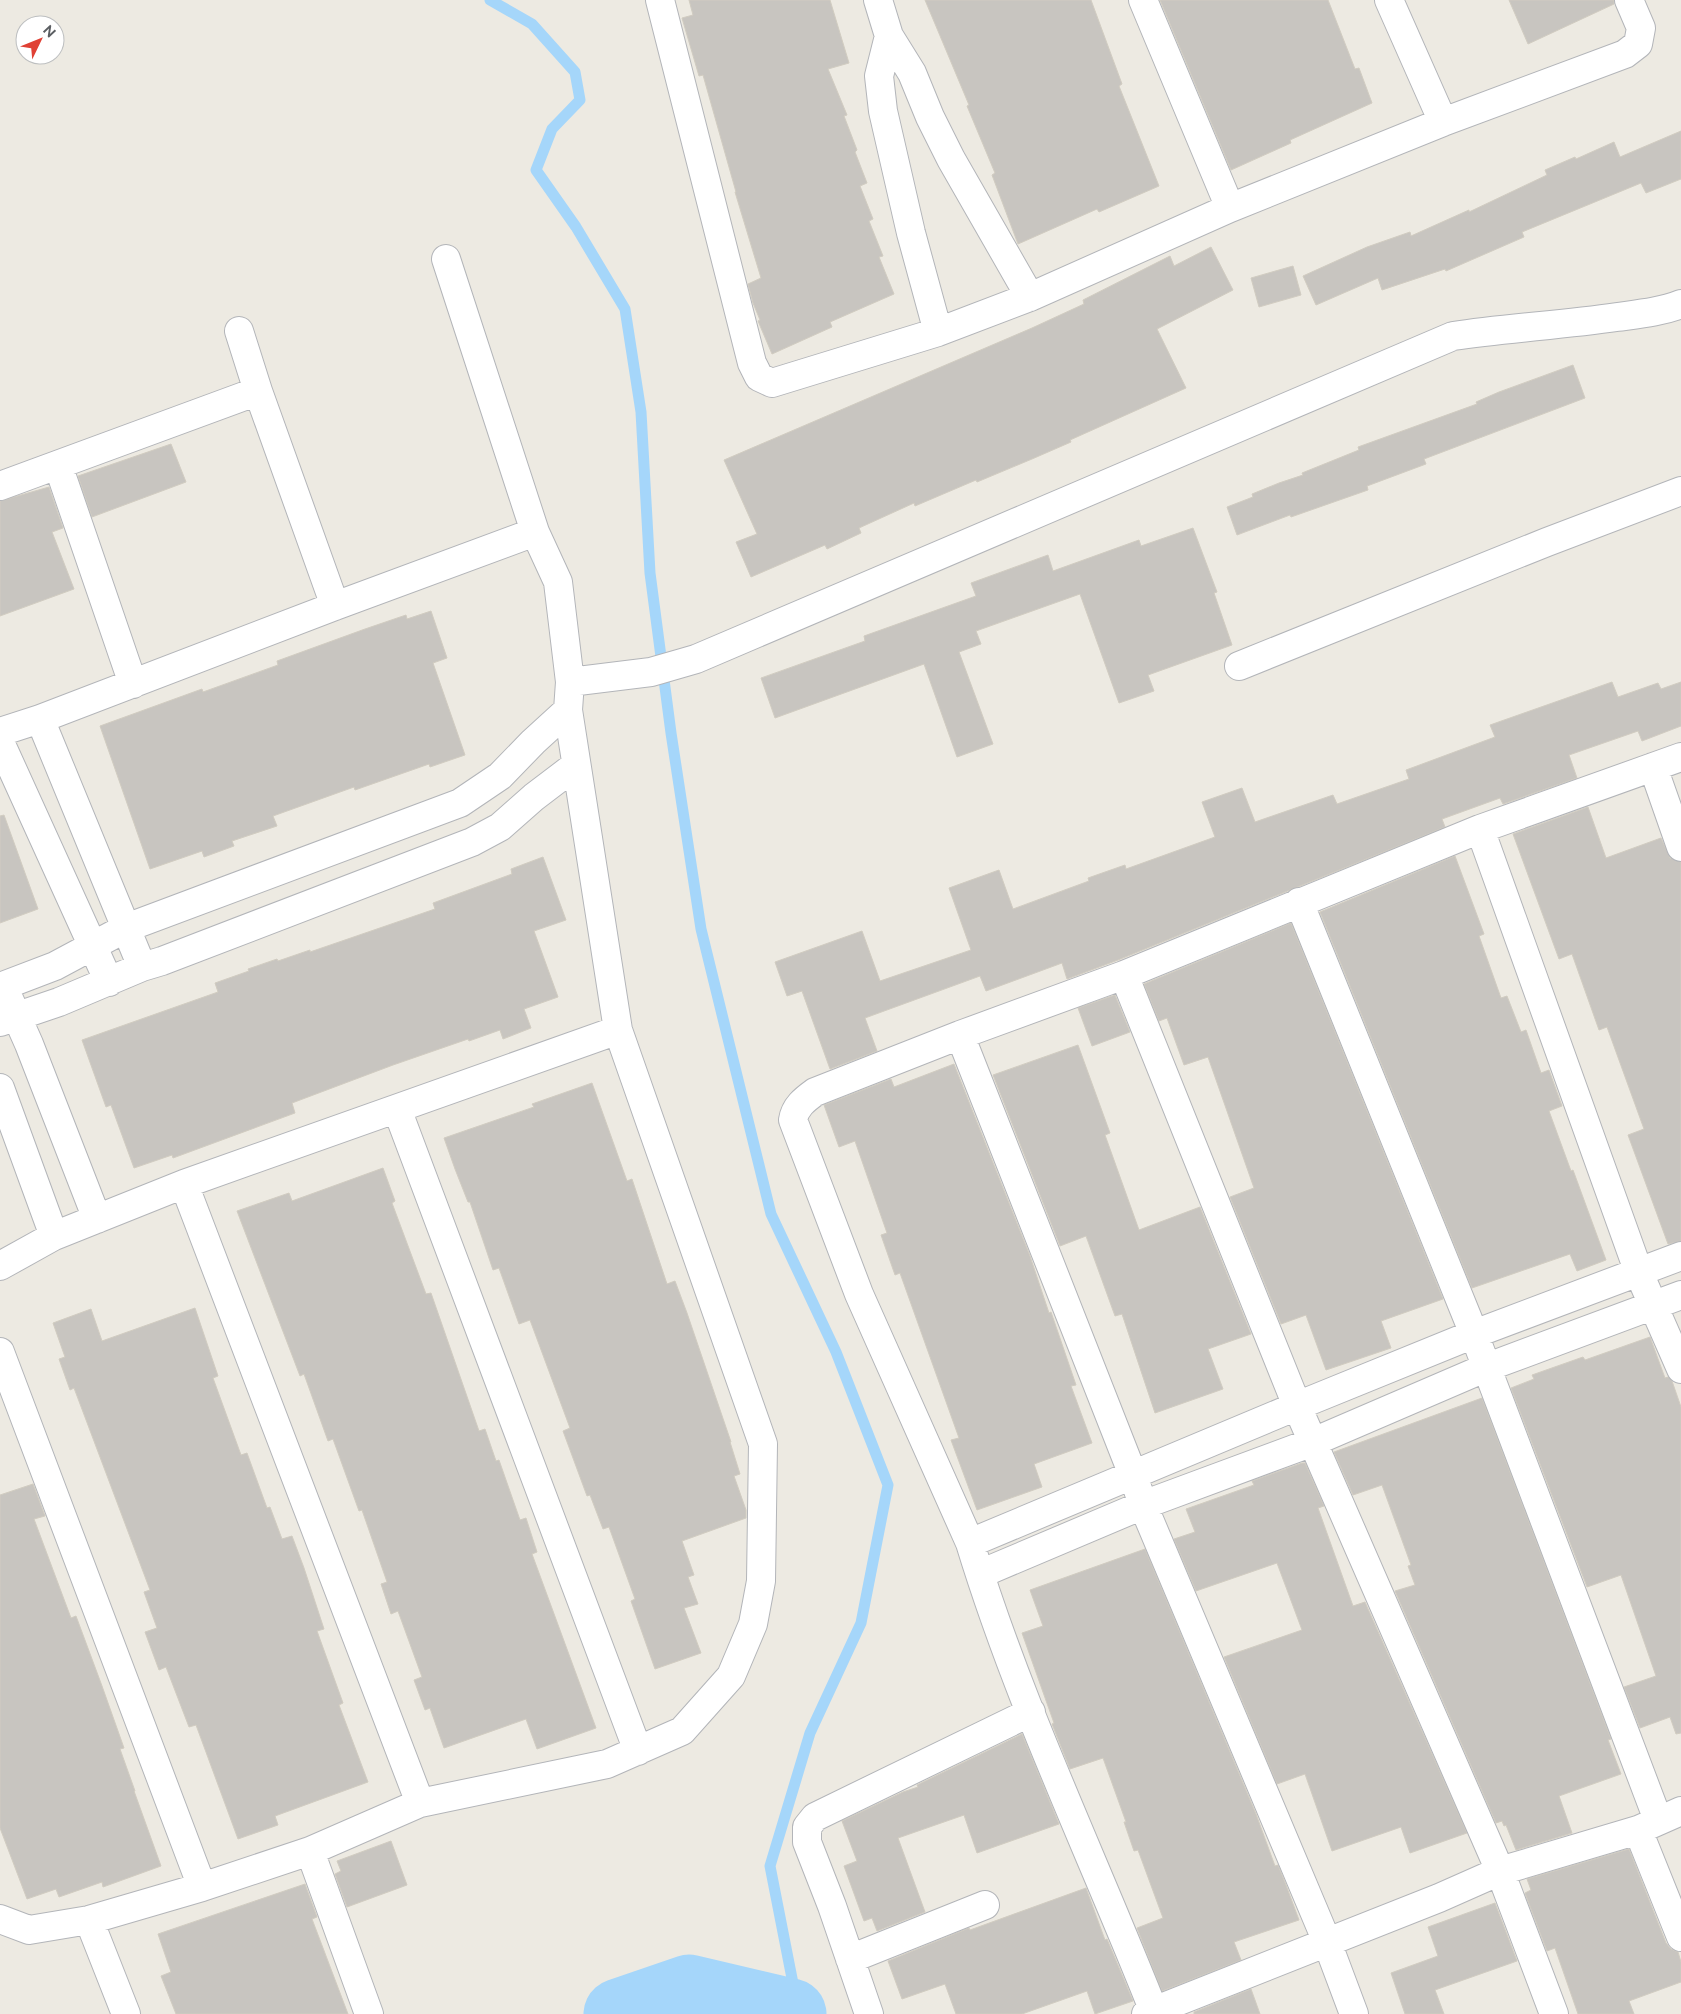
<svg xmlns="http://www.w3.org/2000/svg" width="1681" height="2014" viewBox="0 0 1681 2014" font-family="Raleway,sans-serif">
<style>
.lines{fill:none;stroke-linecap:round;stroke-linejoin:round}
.stream{stroke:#a5d6fa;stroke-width:11}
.river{stroke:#a5d6fa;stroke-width:71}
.building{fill:#c8c5c0;stroke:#d1ccc1}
.street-casing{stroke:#b3b5b9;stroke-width:30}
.street{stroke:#fff;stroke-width:28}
</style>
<rect width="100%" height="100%" fill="#edeae2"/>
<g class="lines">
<!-- stream -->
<path class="stream" d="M490,0L532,24L575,72L580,100L552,129L536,170L576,227L625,309L641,412L650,573L671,733L701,929L771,1214L836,1352L888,1485L861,1623L810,1733L770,1866L799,2014"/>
<!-- river -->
<path class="river" d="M619,2014L689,1990L791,2014"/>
</g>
<!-- building -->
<path class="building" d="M689,0H830L849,63L828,69L847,115L844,116L857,150L855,152L867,183L860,186L873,219L869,221L883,256L879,257L894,294L830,322L832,327L772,354L758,321L760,320L753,303L748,284L761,278L735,192H736L703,75L699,76L682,18L693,15Z
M925,0H1091L1122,84L1119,86L1159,186L1099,212L1097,209L1018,244L992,175L995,173L967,106L969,105Z
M1160,0H1328L1355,69L1359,68L1372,103L1290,140L1291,143L1231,170Z
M1509,0H1614V4L1528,44Z
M1681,131V179L1646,193L1641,183L1522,232L1524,237L1446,271L1445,269L1382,290L1378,278L1316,305L1303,276L1367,247L1410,232L1411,236L1469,210V212L1547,175L1545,170L1575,157L1576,159L1614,142L1620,157Z
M1211,247L1233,290L1157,329L1186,388L1070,440L1071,442L1032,459L977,482L976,480L915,506L914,503L859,528L861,533L827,549L825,545L751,577L736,542L757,534L724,460L1032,328L1084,304L1083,300L1170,256L1174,266Z
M1293,266L1301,295L1259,307L1251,278Z
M1573,365L1585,398L1424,459L1426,464L1367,486L1368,490L1291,517L1290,515L1237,535L1227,507L1253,497L1252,494L1279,483L1303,475L1302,473L1359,450L1358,447L1477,404L1476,402L1499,392Z
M171,444L186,482L92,517L78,476Z
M49,487L63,528L52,532L74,589L0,616V501Z
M1193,528L1217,592L1214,593L1232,645L1148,675L1154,691L1119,703L1080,594L976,631L981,644L959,652L993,744L957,757L924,664L775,718L761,678L865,641L864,636L976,596L971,583L1048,555L1053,571L1139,540L1141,546Z
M431,611L447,658L433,663L465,755L430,767L429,764L355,790L354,787L273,816L277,826L232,841L234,846L204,857L202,851L150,869L100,726L202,689L203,692L278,665L277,661L365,629L406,615L407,619Z
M1612,682L1618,697L1658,683L1661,689L1681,682V726L1642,741L1638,731L1569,755L1577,778L1503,804L1500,798L1442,819L1445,827L1118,960L1067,979L1062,963L986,991L980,976L865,1018L877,1051L830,1069L802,991L787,996L775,962L862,931L880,981L971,950L949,888L999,870L1013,909L1089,881L1088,878L1125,865L1126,869L1215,837L1202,802L1242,788L1255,822L1333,795L1337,804L1409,779L1406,770L1495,737L1490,725Z
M1588,807L1606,858L1661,838L1670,858L1681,862V1241L1668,1244L1628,1135L1644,1129L1607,1027L1599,1030L1572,954L1559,959L1513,834Z
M4,815L38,909L0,923V816Z
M1455,856L1484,934L1479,936L1501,998L1507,996L1521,1032L1526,1030L1541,1073L1549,1070L1562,1106L1549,1111L1571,1171L1573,1170L1606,1260L1577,1271L1570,1254L1472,1288L1320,912Z
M543,857L566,920L534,931L558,997L524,1009L531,1028L503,1039L500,1030L469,1041L468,1039L393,1065L292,1103L295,1113L173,1158L172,1155L134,1168L111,1105L106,1107L82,1040L218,992L215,983L249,971L248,969L277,959L278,961L310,950V952L435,909L433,903L512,874L511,869Z
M1291,923L1443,1299L1381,1321L1391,1348L1326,1370L1306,1315L1281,1324L1230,1197L1254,1188L1208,1057L1184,1065L1167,1018L1159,1021L1144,984Z
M1115,995L1130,1032L1092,1046L1078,1008Z
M1078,1045L1110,1133L1105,1135L1139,1230L1200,1207L1251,1334L1208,1349L1223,1389L1155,1413L1122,1314L1115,1316L1086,1236L1060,1246L993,1075Z
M954,1064L1030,1256L1049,1313L1051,1312L1076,1385L1071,1386L1092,1443L1034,1464L1042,1487L977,1510L951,1440L959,1438L900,1273L895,1275L881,1235L887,1233L855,1141L839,1147L824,1105L891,1079L894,1087Z
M592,1083L627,1181L632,1179L667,1284L675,1281L687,1313L731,1442H730L740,1474L734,1476L746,1510V1518L682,1541L694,1575L688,1577L698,1604L684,1608L701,1653L655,1669L631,1601L635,1599L609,1527L603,1529L590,1495L587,1496L563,1431L570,1428L530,1320L519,1324L499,1268L493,1270L470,1202H468L455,1169L444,1138L534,1107L532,1104Z
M383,1168L395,1201L392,1203L426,1294L431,1293L479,1431L485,1429L496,1461L499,1460L520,1520L526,1518L537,1552L532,1554L596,1728L537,1749L526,1719L444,1748L430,1708L425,1710L414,1680L422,1677L398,1611L391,1614L381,1584L387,1582L362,1510L359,1511L333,1439L328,1441L304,1374L300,1376L237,1211L289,1193L292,1201Z
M195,1308L218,1376L213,1378L241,1455L247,1453L267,1508L270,1507L282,1539L292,1536L304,1568L324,1629L317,1631L343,1703L339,1705L368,1782L275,1816L278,1825L238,1839L196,1725L189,1727L166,1667L159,1670L145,1632L157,1628L144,1592L150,1590L74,1388L70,1390L59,1359L65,1357L53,1323L91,1309L102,1341Z
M1650,1337L1665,1378L1668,1377L1672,1381L1681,1407V1733L1676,1734L1670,1717L1640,1728L1624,1687L1656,1676L1621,1575L1587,1587L1511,1388L1534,1379L1532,1375L1583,1357L1585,1360Z
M1482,1398L1611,1739L1608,1740L1621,1774L1559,1796L1572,1833L1516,1850L1506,1825L1504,1826L1502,1821L1496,1823L1395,1591L1415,1585L1408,1566L1411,1565L1382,1485L1353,1495L1334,1452Z
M1302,1463H1305L1324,1506L1318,1508L1353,1606L1365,1602L1467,1833L1410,1853L1401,1827L1332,1851L1305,1774L1277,1784L1224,1657L1302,1630L1277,1563L1196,1591L1174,1539L1195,1532L1186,1509L1254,1485L1252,1481Z
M33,1484L45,1516L34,1519L71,1618L76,1616L102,1686L124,1748L120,1749L135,1791H134L161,1866L103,1887L102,1882L59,1897L56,1889L27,1899L0,1828V1495Z
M1145,1549L1256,1814L1275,1866L1278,1865L1286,1885L1299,1920L1234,1942L1241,1960L1162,1991L1137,1928L1163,1918L1138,1850L1134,1851L1124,1822H1126L1103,1758L1070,1769L1052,1724L1054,1723L1022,1633L1043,1626L1030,1590Z
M1022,1734L1059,1824L977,1853L964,1815L898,1838L925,1912L877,1931L872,1918L864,1921L844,1866L857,1861L842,1821L903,1792L918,1787L917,1785Z
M391,1841L407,1885L347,1907L335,1874L341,1871L337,1861Z
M1629,1849L1666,1943L1671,1949L1678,1952L1681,1962V1982L1629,2001L1634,2014H1578L1555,1948L1547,1951L1525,1893L1531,1890L1527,1879Z
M305,1884L317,1917L312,1919L348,2014H176L161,1976L171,1972L158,1934Z
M1086,1888L1105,1940L1107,1939L1133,2001L1095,2014L1087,1991L1022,2014H956L945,1984L902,1999L888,1961L969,1928L970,1930Z
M1495,1903L1517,1961L1435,1990L1444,2014H1405L1391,1973L1438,1956L1428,1927Z
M1251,1989L1260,2014H1194V2012Z"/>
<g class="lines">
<!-- street casing -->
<g class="street-casing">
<path id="street" d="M660,0L752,363L759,377L772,383L938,332L1030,297L1230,208L1443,122L1625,54L1638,44L1641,28L1629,0
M878,0L889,36L912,73L930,117L951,159L1030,297
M1143,0L1230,208
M1389,0L1443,122
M889,36L879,76L883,111L911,233L938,332
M446,259L535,532L558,582L570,682
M239,331L258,391L335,606
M58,465L133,684
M0,486L258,391
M1239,666L1547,542L1681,491
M40,719L142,967
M0,732L40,719L335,606L535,532
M0,742L109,982
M1653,767L1681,847
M1480,829L1639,1273L1681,1369
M1299,902L1474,1334L1658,1820
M1124,975L1297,1406L1500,1871L1554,2014
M0,987L55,966L126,928L460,803L500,776L533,742L568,710
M9,999L29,1044L97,1219
M0,1022L59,1002L142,967L162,961L472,842L500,827L534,797L576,765
M960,1035L815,1092C804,1100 795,1107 793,1120L859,1294L970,1543C1019,1704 1093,1857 1155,2014
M0,1088L54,1236
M397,1109L638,1751
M184,1184L420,1803
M0,1266L54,1236L184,1184L618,1030
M0,1352L202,1887
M970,1543L1297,1406L1474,1334L1681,1256
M980,1574L1143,1505L1313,1442L1485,1368L1681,1295
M1638,1830L1681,1937
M310,1851L369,2014
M0,1919L29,1930L89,1920L202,1887L310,1851L420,1803L607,1764L682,1731L731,1676L753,1624L761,1581L763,1444L618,1030L568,710L570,682L651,672L696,659L1453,336C1507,328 1562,325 1617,317C1639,314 1661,312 1681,304
M89,1920L126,2014
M850,1959L985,1905
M869,2014L832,1906L807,1842V1827L815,1817L1031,1712
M1146,2014L1439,1898L1500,1871L1638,1830L1681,1811
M1354,2014L1327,1942L1143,1505L1133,1475L960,1035L1124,975L1480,829L1681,757"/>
</g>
<!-- street -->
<use href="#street" class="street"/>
</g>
<!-- north arrow -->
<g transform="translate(40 40) rotate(47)"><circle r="24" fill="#ffffff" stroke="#bdbfc0"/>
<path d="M0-4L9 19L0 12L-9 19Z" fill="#e04135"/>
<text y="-8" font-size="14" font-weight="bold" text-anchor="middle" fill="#5b5e62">N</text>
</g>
</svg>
